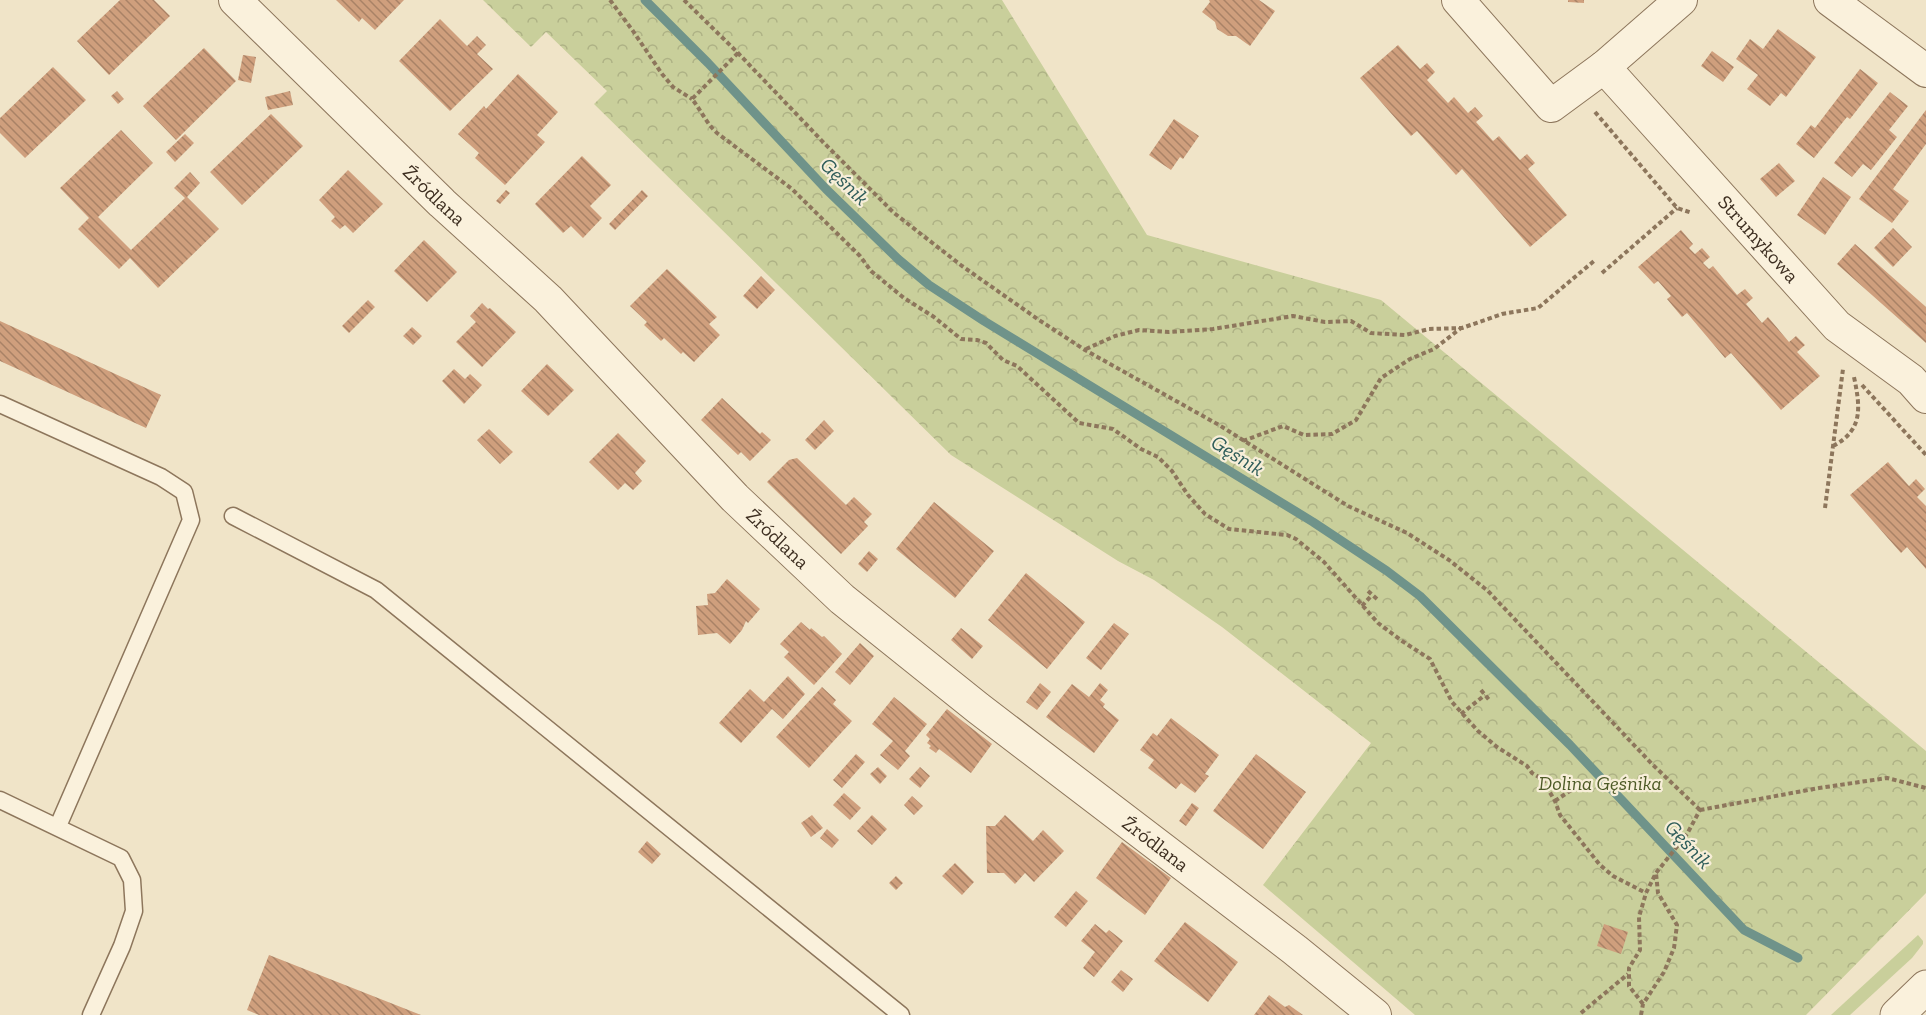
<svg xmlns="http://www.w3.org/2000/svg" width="1926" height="1015" viewBox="0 0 1926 1015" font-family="'Zilla Slab',serif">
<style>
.grass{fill:#c9cf9b}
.forest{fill:url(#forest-crowns)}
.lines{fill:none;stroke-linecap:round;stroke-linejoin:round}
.stream{stroke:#6f938a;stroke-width:9}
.building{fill:url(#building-back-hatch)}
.service-casing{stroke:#8d765c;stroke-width:19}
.minor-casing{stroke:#8d765c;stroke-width:34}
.tertiary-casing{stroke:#8d765c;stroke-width:35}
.path{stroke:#8d765c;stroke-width:4;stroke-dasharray:4.5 3;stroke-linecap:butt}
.service{stroke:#faf1dc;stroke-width:16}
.minor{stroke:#faf1dc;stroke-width:32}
.tertiary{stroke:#faf1dc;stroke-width:33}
.labels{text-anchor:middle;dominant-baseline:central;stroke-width:4.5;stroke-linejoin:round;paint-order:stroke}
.street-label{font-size:20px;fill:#3d2e20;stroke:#f7eed8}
.park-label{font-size:20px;font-style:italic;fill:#4d5a26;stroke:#f7eed8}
.water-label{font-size:21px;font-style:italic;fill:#2f5d5a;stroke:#f7eed8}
</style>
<defs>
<pattern id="forest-crowns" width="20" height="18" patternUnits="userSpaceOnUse" patternTransform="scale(1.5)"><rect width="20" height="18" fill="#c9cf9b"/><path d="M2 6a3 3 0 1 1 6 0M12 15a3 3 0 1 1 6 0" fill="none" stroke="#aeb285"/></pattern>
<pattern id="building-back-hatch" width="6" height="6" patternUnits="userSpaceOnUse" patternTransform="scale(1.5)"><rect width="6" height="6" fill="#cf9f7d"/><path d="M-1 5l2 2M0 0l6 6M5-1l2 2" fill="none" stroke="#a98266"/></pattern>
</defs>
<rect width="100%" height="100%" fill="#f0e4c8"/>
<!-- grass -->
<path class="grass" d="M1918,935L1923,941V944L1912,958L1850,1015H1831Z"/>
<!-- forest -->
<path class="forest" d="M483,0H1002L1147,235L1381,300L1926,751V893L1806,1015H1415L1263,885L1371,743L1222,627L1154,580L1118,561L951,455L594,104L607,91L546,32L531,47Z"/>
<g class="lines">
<!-- stream -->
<path class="stream" d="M645,0L708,63L826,189L898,259L929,285L984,321L1313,522L1387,571L1420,596L1570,745L1744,930L1798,958"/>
</g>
<!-- building -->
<path class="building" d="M120,0H154L170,16L109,75L77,41Z
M336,0H404L375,30L362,18L359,22Z
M1209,0H1259L1275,11L1250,46L1236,36H1228L1217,29L1215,22L1202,12L1210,2Z
M1568,0H1584V3L1568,2Z
M440,19L467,46L477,36L486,45L477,54L493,69L450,111L399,61Z
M1778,29L1816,57L1786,97L1781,93L1770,106L1747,89L1758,75L1736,59L1750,39L1763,49Z
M1398,45L1420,69L1427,63L1435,72L1427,80L1448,103L1454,97L1468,113L1475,107L1483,116L1476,122L1493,141L1499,136L1520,160L1527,154L1535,163L1528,169L1567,215L1530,247L1462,169L1456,175L1417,131L1411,136L1360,78Z
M204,48L236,81L176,140L143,106Z
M1712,51L1734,67L1723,82L1701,66Z
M243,55L256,57L251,83L238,80Z
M53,67L86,100L25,158L0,133V118Z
M1860,69L1878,83L1850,119L1847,117L1814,158L1796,144L1811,125L1815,128Z
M518,74L558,112L537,135L545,142L505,185L475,158L479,153L458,134L484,106L486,109Z
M117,91L124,99L118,104L111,96Z
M290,91L293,105L268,110L265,97Z
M1890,92L1908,106L1889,130L1897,137L1871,170L1863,164L1852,177L1834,163Z
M1926,110V144L1893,189L1909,201L1892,223L1859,199Z
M271,114L303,146L242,205L210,172Z
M1174,119L1199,136L1183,159L1180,157L1171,170L1149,155Z
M121,130L153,163L98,217L131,250L185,198L174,188L190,172L200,183L187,197L219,229L158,288L130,258L119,269L78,229L89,218L60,188Z
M185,134L194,143L175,162L166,152Z
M582,156L611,185L590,206L602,218L583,238L571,226L563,233L535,204Z
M1779,163L1795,181L1776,197L1760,179Z
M348,170L383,204L353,233L345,225L340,229L331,221L335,217L319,200Z
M1823,177L1851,197L1825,235L1797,215Z
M506,190L510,193L500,204L496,201Z
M642,190L648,196L615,230L609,224Z
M1893,228L1912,247L1893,267L1874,248Z
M1681,230L1693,244L1689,248L1695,254L1702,248L1710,257L1703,263L1709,269L1713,266L1737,295L1745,289L1753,298L1746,304L1762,323L1768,317L1789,342L1796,336L1805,345L1797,352L1820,376L1781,410L1731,353L1725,358L1687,313L1682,317L1667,299L1671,296L1658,281L1654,284L1638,267Z
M424,240L457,272L427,302L394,271Z
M1855,244L1926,307V343L1837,264Z
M667,269L717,317L709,324L720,335L694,362L683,352L681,354L664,338L661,341L644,325L647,322L630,306Z
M761,276L775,290L757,309L743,296Z
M368,300L375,307L349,333L342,326Z
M482,303L488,309L490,308L516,332L482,367L456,342L476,322L470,316Z
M0,321L161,395L146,428L0,361Z
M412,327L422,336L413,345L403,336Z
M547,364L574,390L548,416L521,391Z
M454,369L465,379L470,374L482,385L464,404L442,381Z
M722,398L760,434L762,432L771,440L750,461L741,452L738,455L701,420Z
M824,420L834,431L815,450L805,440Z
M489,429L513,452L500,464L477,440Z
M618,433L646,461L635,473L642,481L633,490L625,483L618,490L589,462Z
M797,458L846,505L854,497L872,514L864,522L868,526L841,554L767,482L789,460Z
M1888,462L1909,486L1916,479L1925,489L1917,497L1926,506V569L1907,547L1901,553L1850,495Z
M934,502L994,551L955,598L896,549Z
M869,551L878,559L867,572L858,564Z
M1026,573L1085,622L1047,669L988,620Z
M727,579L760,609L748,623L746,621L742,630L730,644L717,633L698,635L696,606L708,605L707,594L715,593Z
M801,622L810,630L811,628L822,637L824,636L842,654L814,685L784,657L789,652L780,644Z
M1114,623L1129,634L1101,670L1086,658Z
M961,628L983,646L972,659L951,640Z
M860,643L874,656L850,685L835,672Z
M788,676L805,694L783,719L772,709L741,743L719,723L750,689L764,702Z
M1040,683L1051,692L1037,710L1026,702Z
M1100,683L1108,690L1100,700L1105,704L1103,707L1119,720L1094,753L1046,717L1072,684L1089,697Z
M822,687L836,700L833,704L852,721L809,768L776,737Z
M894,697L927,724L905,751L910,756L898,770L880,755L893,741L872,724Z
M947,709L992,744L971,773L939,749L936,753L929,748L931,746L927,743L930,739L926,735Z
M1171,718L1219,755L1205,774L1209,776L1195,793L1181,783L1176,789L1148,768L1154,760L1140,750L1153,733L1157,736Z
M856,754L865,762L842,788L833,780Z
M1256,754L1306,792L1263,849L1213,811Z
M878,767L887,776L880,784L870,774Z
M920,767L930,776L920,788L909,779Z
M844,793L861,808L850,820L833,805Z
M912,796L923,806L914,815L904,805Z
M1192,803L1199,808L1186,826L1179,821Z
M812,815L823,828L811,837L801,823Z
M872,815L887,829L872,845L857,831Z
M1005,815L1033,841L1043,830L1064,851L1034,882L1025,873L1015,884L1004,873H987L986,826H995Z
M827,829L839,840L832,848L820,838Z
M647,841L661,854L652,864L638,852Z
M1122,842L1171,878L1145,915L1096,878Z
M955,863L974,882L962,895L942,876Z
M896,876L903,883L896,890L889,883Z
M1076,891L1088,901L1066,927L1054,917Z
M1185,922L1238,962L1208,1002L1154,961Z
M1095,924L1106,933L1109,930L1123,941L1094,977L1083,968L1095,952L1081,941Z
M1604,924L1628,932L1621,954L1597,946Z
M269,955L421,1015H259L247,1010Z
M1121,970L1133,979L1123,992L1111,982Z
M1269,995L1285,1007L1289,1005L1303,1015H1254Z"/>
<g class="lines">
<!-- service casing -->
<g class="service-casing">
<path id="service" d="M0,404L161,477L184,492L191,520L58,826
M233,516L376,590L901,1015
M0,800L121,858L132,880L134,911L122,946L91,1015"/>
</g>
<!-- minor casing -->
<g class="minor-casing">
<g id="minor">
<path id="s1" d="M235,0L442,203L548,299L735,498L842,599L978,708L1295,950L1375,1015"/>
<path d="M1458,0L1551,106L1604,67L1681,0"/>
<path d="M1830,0L1926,71"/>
<path id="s2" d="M1604,67L1837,326L1911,380L1926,397"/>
</g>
</g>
<!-- tertiary casing -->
<g class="tertiary-casing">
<path id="tertiary" d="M1897,1015L1926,987"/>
</g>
<!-- path -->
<path class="path" d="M610,0L633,31L662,74L673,87L692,99
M684,0L738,53L825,144L894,213L962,266L1039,320L1085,350L1219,425L1348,506L1407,533L1449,560L1488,591L1652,764L1700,810
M738,53L692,99C701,110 706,123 717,133L792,189L860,256L871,271L904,298L934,317L961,339L977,340L986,343L1003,360L1017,366L1079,423L1113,429L1141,449L1158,457L1172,471L1188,495L1205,514L1229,529L1287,535L1296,539L1324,562L1378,623L1402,641L1430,659L1452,702L1478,731L1497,747L1527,766L1532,773L1542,779L1555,801L1560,815L1600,865L1613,876L1646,893
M1595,112L1677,208L1692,213
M1602,273L1677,208
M1086,349L1115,336L1139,330L1169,332L1213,329L1293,316L1325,322L1351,321L1371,333L1405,335L1429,329L1462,328L1502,314L1538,308L1594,261
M1862,385L1926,455
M1243,441L1283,426L1304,435L1332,434L1356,420L1381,378L1410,359L1434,349L1461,328
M1833,446C1864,430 1860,406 1854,377
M1825,508L1843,369
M1368,591L1377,599
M1362,606L1372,595
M1481,690L1490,701
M1461,714L1485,695
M1573,780L1581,791
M1555,801L1577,786
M1700,810L1819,788L1887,778L1926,788
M1643,1004L1629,986V968L1640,950L1639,917L1646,893L1656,873L1687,834L1700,810
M1581,1013L1628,974
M1641,1015L1643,1004L1664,972L1674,948L1677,925L1658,893L1656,873"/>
<!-- service -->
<use href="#service" class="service"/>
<!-- minor -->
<use href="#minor" class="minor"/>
<!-- tertiary -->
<use href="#tertiary" class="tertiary"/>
</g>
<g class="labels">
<!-- street labels -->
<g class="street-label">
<text stroke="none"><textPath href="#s1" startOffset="279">Źródlana</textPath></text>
<text stroke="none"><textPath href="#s2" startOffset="231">Strumykowa</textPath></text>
<text stroke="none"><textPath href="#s1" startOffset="765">Źródlana</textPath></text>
<text stroke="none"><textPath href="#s1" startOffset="1251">Źródlana</textPath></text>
</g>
<!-- park labels -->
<g class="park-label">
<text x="1600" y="783">Dolina Gęśnika</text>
</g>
<!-- water labels -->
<g class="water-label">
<text transform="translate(845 181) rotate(44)">Gęśnik</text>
<text transform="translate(1238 455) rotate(32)">Gęśnik</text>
<text transform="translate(1689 844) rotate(47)">Gęśnik</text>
</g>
</g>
</svg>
